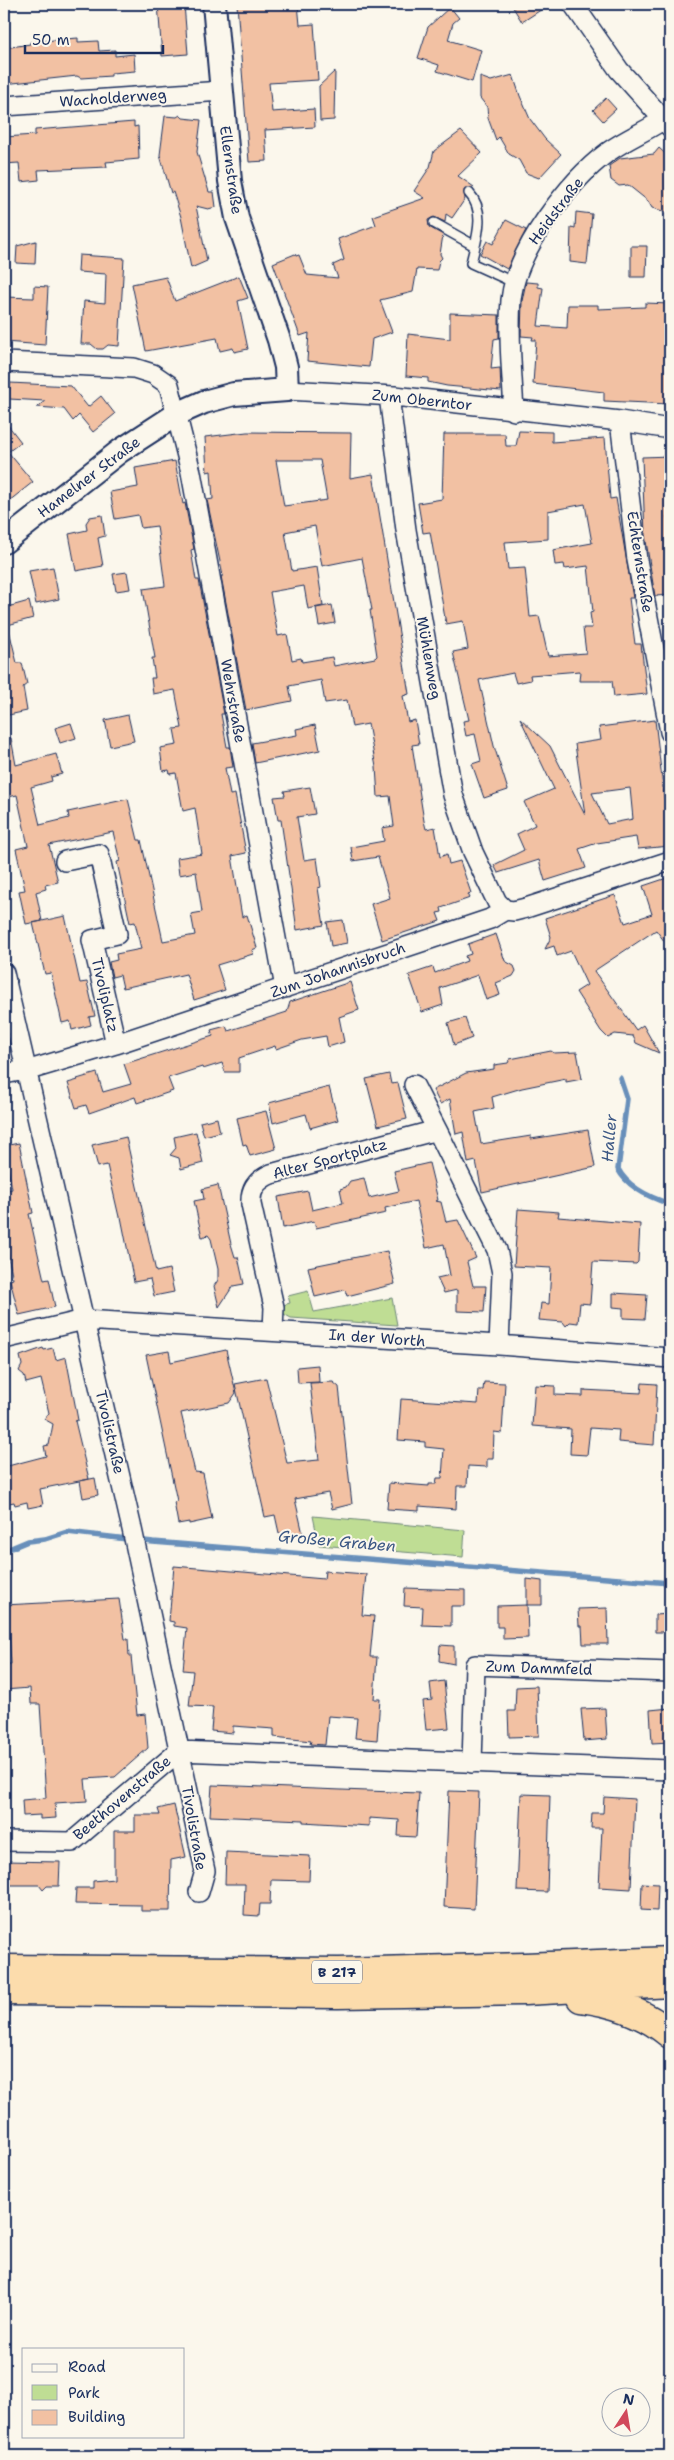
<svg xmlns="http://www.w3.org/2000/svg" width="674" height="2460" viewBox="0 0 674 2460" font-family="'Shantell Sans',sans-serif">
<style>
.green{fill:#bfdd94;stroke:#6d8679}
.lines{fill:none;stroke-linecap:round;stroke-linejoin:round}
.stream{stroke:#678fba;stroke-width:5.5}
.building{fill:#f2c1a3;stroke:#1b2f5e;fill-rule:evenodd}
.service-casing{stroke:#1b2f5e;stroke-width:12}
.minor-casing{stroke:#1b2f5e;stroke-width:22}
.tertiary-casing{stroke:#1b2f5e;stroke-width:26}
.trunk-casing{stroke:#1b2f5e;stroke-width:31}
.service{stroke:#fbf7ec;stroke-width:9}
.minor{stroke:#fbf7ec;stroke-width:19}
.tertiary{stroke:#fbf7ec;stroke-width:22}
.trunk{stroke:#fcdcac;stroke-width:28}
.labels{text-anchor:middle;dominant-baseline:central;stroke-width:4;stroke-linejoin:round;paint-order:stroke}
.shield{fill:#fbf7ec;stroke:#5e6b89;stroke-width:1}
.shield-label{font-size:14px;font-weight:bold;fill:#1b2f5e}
.street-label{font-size:15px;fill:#1b2f5e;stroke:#fbf7ec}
.water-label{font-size:16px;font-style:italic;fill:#3b5784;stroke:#fbf7ec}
</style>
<rect width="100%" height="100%" fill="#fbf7ec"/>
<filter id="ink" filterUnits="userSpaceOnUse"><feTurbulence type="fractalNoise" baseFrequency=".02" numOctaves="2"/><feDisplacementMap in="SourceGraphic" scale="10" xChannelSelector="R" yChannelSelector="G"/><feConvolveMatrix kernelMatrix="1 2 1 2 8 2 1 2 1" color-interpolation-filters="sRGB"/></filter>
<g filter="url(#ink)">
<!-- green -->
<path class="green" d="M308,1291L314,1312L392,1298L397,1325L291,1318L282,1313L280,1306L290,1303L288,1296Z
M313,1516L465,1530L463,1557L319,1545Z"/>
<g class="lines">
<!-- stream -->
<path class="stream" d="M620,1078L627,1099L618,1169C628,1188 651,1198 670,1204
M4,1551L28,1541L45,1539L67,1532L153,1542L670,1583"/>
</g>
<!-- building -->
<path class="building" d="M158,4H184L188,54L162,56Z
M237,4H298L300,25L314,24L318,80L269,83L272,112L314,109L315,127L265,130L267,161L249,162Z
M511,4H550L522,22Z
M450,7L459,18L453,23L448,40L481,50L472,82L437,71L439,65L418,58L428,27Z
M78,38V42L98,41L99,51L115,50V56L134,54L135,71L111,73V76L81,78L77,76L4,84V67L7,66L5,48L30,44V42Z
M335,71L334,120L320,121L319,86Z
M513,75L520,96L530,119L545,139L561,154L539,178L526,173L519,160L509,154L499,137L496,140L488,118L487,107L480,98V77L491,81Z
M606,98L616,109L603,121L593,110Z
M180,115L183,118L201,120L197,152L209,192H214L216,207L208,209L196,206L207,261L191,268L181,217L173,192L171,193L160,155L165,116L177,117Z
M134,122V127L138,126L139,159L106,162L107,167L38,170L39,180L21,182L19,163L4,164V137L35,135V130Z
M461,131L482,153L458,176L474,187L464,190L465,199L452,218L446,214L445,222L434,217L428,220L429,227L443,235L440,254L442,258L439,261L437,270L417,269L413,292L380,300L392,332L372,339L369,367L307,361L309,333L300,336L273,263L295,254L296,256L299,255L307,275L338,278L333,265L344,260L338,239L376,225L373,216L425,198L414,191L430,167L434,151Z
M659,148L670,158V213L652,208L648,201L628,185L619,186L611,180L609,166L620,158L654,154Z
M576,212L592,214L587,264L570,262L571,227L575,228Z
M506,220L526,230L507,269L480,254L487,241L493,244Z
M36,241L35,264L16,263L17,246Z
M631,246H647L646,277H631Z
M79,255L124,258L119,346L108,345L103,349H97L91,344H81L84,301L105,303L106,274L78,272Z
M239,276L248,298L238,301L248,349L234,352L233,348L220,351L217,338L146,351L132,284L166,277L175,301Z
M526,282L538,283V287L543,288L538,326L567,328L568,305H598V309L645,307V303L670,304V404L604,401V392L533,384L536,340H532L533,337L521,336L522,301Z
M34,286L48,287L45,345L4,342V297L34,298Z
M450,313L499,315V338L494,339L491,369L500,368L501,391L447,386L428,382V378L406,376L408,334L450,339Z
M10,383L71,386L88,407L101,396L115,414L93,432L79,415L73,421L64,409L37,407L45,401L9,399Z
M4,420L21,442L8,452L33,482L4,505Z
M519,431L552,432V442L605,438L610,499L616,498L633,598H629L635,644H641L647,694L614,697L612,681H579L580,671L530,675L531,680L516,683L513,673L479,680L494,746L508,790L484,798L472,764L481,761L475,734L466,736L463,721L469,720L453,652L468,649L463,621L446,624L430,532L423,533L418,503L442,499L444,434H505L506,446H516ZM585,504L592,543L553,550L555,565L564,564L565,569L588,566L593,612L590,613L592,628H583L586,653L548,656L539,616L530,617L525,568L508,569L505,542L548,539V511Z
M247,432L351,433L350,478L373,474L409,694L403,696L408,722L415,720L419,744L412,745L424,821L426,829L435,827L440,857L447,854L449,864L460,861L471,893L468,894L470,898L441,908L442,912L437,913L440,921L382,940L371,904L390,898L378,857L353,861L351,847L384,841L382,828L394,826L390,796L378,797L376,767L368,724L352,727L347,700L325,703L321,680L289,686L292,701L246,710L221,576H223L207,500L213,499L211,471L207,472L205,437ZM276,460H320L327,500L284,506ZM315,526L322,566L362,558L372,610H370L377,656L375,658L334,666L332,657L302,662L301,658L292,660L287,634L278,636L270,592L304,586L308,609L323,606L317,567L292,571L285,532Z
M670,456V516H667L670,537V595L655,596L645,535L642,457Z
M175,461L183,504L185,503L194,549L191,550L196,580H199L224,714H221L227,747H230L233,767L225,768L230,795L235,794L246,853L232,856L242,917L247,915L257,948L252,950L253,954L217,965L225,990L194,1000L186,974L123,988L120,975L112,977L109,962L117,960L116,954L141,949L135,922L130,923L117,862L120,861L113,832L49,845L58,882L45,885L46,889L36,892L42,921L26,924L19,891L25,890L16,849L28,846L17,795L4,798V738H11L16,765L56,754L62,774L51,777L52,781L31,787L40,825L69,818L68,812L128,799L138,840H141L163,941L195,935L191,914L202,912L196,872L179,875L177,858L202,854L195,808L183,811L176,773L170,774L169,770L163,771L160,748L177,745L174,729L182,728L175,690L153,694L151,678H155L152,658H155L143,589L165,586L157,526L141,528L138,515L115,519L110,492L138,487L135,468Z
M102,515L105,536L98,538L103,566L76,571L69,534L87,530L86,523L90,517Z
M53,567L59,599L36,604L29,571Z
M127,572L130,589L116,591L113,574Z
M29,601L33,618L4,626V608Z
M332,605L335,623L319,626L316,608Z
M9,630L17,663H22L27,684L23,687L27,711L4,716V631Z
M128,715L134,741L110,746L105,720Z
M520,718L550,746L585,815L575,744L601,740L599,727L655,720L665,804H668L670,846L638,849L636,837L597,843L579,849L586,868L545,881L539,860L498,873L494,865L524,850L517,834L535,825L524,802L554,789ZM630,788L633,819L607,824L592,793Z
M71,723L76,738L60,743L55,728Z
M315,725L320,750L255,763L252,743L297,735L296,729Z
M310,787L315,814L297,817L304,860L317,858L321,887L318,888L324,925L297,930L281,820H278L274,797L285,796L284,791Z
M670,877V949L656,930L594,971L636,1030L643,1025L659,1053L636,1043L633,1036L615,1034L608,1038L601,1031L576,992L587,985L571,951L557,956L554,946L545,949L551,937L545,918L615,895L625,923L652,914L643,886Z
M65,916L80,983L87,982L95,1016L89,1017L91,1025L72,1030L70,1021L62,1023L51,973L45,974L33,923Z
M343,920L347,943L331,946L327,922Z
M496,934L505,961L514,966L516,971L513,976L496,983L500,995L486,1000L478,975L440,988L443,1005L422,1012L409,975L433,967L435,973L467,961L465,956L471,954L468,944Z
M350,982L359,1010L339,1017L344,1042L328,1047L326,1036L302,1040L276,1049L275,1046L239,1058V1072H225L222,1063L203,1069L202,1067L168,1078L173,1091L137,1103L135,1097L89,1113L86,1105L76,1108L68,1083L78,1080L77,1079L97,1073L103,1092L131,1084L124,1064L213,1036L211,1030L226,1026L228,1031L287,1012L290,1002Z
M465,1018L472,1038L454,1045L448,1023Z
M551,1051L554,1053L577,1052L582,1079L566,1082V1079L522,1088L492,1097L494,1108L475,1112L481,1144L531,1136V1139L588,1130L595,1167L482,1192L476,1161L468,1163L463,1132L456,1134L450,1099L440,1104L433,1090L466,1073L494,1069V1065L508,1063L510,1059Z
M389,1074L391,1084L398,1083L407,1119L378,1126L366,1079Z
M329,1087L338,1120L310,1128L306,1114L273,1123L269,1103Z
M266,1111L276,1149L250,1156L246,1144L243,1145L237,1118Z
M217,1118L220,1132L204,1136L200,1122Z
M196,1132L203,1163L181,1169L179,1158L170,1155L176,1148L174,1137Z
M126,1137L156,1272L169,1269L174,1292L154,1296L150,1279L134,1282L121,1217H119L107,1165L98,1167L92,1145Z
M19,1143L33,1213L29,1214L44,1280L49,1279L55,1307L19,1315L10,1280L13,1279L7,1251L4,1252V1191L12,1189L4,1146Z
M429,1163L438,1200L435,1201L441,1202L446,1222L458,1220L476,1258L467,1262L473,1286H486L484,1312L457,1311V1290L444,1293L437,1278L450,1275L444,1244L426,1248L416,1201L385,1208L386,1213L316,1228L314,1221L283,1228L278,1197L308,1191L312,1210L343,1203L340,1189L346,1187L350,1181L364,1178L369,1198L399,1191L394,1171Z
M218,1185L231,1244L235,1257H238L244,1284L233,1286L219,1307L214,1286L218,1280V1269L211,1239L208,1235L202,1237L194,1201L204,1199L202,1189Z
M518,1209L559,1212L558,1217L640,1224L638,1262L636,1264L593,1262L590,1304L580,1303L578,1323L570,1322L566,1326L563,1322L539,1320L541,1303L549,1304L551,1268L514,1266Z
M387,1251L395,1284L347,1296L345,1290L315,1297L308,1267Z
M613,1293L647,1295L645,1319L623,1318V1308L613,1307Z
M43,1348L44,1350L53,1348L56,1360L66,1357L78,1420L75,1421L89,1479L40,1489L43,1505L28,1508L27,1502L15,1505L14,1502L4,1504V1467L46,1456L44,1446L49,1445L53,1424L44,1419L49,1413L41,1379L26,1383L24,1375L19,1371L22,1365L20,1356Z
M226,1350L236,1393L229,1403L181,1413L195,1472L203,1473L212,1519L189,1524V1522L178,1524L174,1502L177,1501L146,1355L169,1351L171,1362Z
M318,1365L319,1382L298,1383L297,1367Z
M266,1378L287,1463L319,1460L310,1383L333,1382L339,1387L352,1504L332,1509L328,1493L295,1499L303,1534L279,1533L275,1515L265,1517L235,1384Z
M484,1382L505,1383L502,1433L494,1432L493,1459H487V1467L468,1466L467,1486H457L456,1509L419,1506V1511L387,1509L389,1483L429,1486V1484H436L437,1478H442L444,1449L425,1447V1442L398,1440L401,1399L478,1404L479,1390H483Z
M642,1383L657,1384L654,1445L618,1442L619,1430L590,1428L587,1455L570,1454L571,1429L532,1426L535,1385L555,1386V1395L583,1396V1390L641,1393Z
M95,1478L98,1495L83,1498L80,1481Z
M174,1566L324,1579L325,1571L366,1574L362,1615L374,1616L370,1657H377L374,1699H380L377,1740L355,1738L357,1718L328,1716L325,1745L310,1744L311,1741L274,1737V1729L233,1726V1733L211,1731L213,1707L189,1706L193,1671L183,1670L187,1628L174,1626V1622L169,1621Z
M527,1579L542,1581V1605H527L528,1638L503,1639V1627H497V1606L527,1605Z
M405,1588L465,1590V1606H451V1626L422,1625L423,1607L404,1606Z
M119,1599L125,1639H128L129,1656H131L137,1715L145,1714L148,1748L115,1777L85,1779L87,1801L55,1803L56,1818L40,1819V1815L23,1816L22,1800L46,1798L40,1704H31L30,1688L4,1690V1664H11L9,1632L4,1633V1605Z
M607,1608L608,1644H583L582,1626H579L578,1609Z
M670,1614V1632H655V1615Z
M440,1645L454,1646V1664L439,1661Z
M444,1681L449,1728L426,1730L423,1701L432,1700L430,1683Z
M537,1686L539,1736L509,1737L508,1711H515L516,1687Z
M605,1708L607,1739L584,1741L581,1709Z
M670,1708V1742L652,1743L650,1710Z
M212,1785L419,1793L416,1837L398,1836L399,1820L369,1818V1826L303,1822V1820L210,1816Z
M449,1791L479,1792L474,1909L444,1907Z
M521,1794L550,1795L547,1892L517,1891Z
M604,1797L635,1799L631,1889L599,1887L602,1828H591L592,1813H603Z
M174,1805L186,1857L171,1860L170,1911H141V1905L75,1904L76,1888H93V1881L114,1879V1831H135V1815H160L158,1809Z
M226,1852L310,1856L309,1881L271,1880L270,1904H260L259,1916L244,1915L245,1884H225Z
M4,1861L60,1862L59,1886H47L43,1890L39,1885H4Z
M642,1883L658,1884L657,1911L641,1910Z"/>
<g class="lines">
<!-- service casing -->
<g class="service-casing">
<path id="service" d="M469,193C487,212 476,240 471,263L515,283
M434,223L475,246"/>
</g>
<!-- minor casing -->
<g class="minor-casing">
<path id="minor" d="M573,4L619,70L670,127
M4,106L222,91
M4,362L134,368L153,374L169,385L191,472L285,988
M287,390L394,396L620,421L670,429
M389,396L406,530L453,795L473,852L497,902L505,910
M514,411C512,374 508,336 511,300C516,250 569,181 608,152C628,138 651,129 670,115
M620,421L637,560L670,732
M65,861L99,854L117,934L92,940L116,1044
M4,973L132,1529L205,1871L199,1892
M4,1074L36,1068L116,1044L490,919L505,910L514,911L526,908L670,861
M414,1085L437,1130
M273,1331L274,1307L251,1204C250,1189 257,1180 271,1174L437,1130L497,1250L502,1273L499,1345
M4,1339L84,1320L499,1345L670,1358
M179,1751L670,1770
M472,1763L475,1665L670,1672
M4,1841L72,1842L179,1751"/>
</g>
<!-- tertiary casing -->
<g class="tertiary-casing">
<path id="tertiary" d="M4,542L120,451L177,414L204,402L234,394L287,390L286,367L279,340L237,218L230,181L214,4"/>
</g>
<!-- trunk casing -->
<g class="trunk-casing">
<path id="trunk" d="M4,1969L339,1972L525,1967L670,1961
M4,1991L338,1994L525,1991L670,1983
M581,1998C614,2002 645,2013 670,2034"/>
</g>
<!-- service -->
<use href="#service" class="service"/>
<!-- minor -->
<use href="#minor" class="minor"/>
<!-- tertiary -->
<use href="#tertiary" class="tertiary"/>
<!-- trunk -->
<use href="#trunk" class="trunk"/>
</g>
</g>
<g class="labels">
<!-- shield labels -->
<rect class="shield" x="312" y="1960.5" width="50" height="23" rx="4"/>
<g class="shield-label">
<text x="337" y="1972">B 217</text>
</g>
<!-- street labels -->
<g class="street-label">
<text transform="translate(113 98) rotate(-4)">Wacholderweg</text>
<text transform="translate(231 170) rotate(82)">Ellernstraße</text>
<text transform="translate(556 211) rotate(-53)">Heidstraße</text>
<text transform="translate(422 400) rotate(6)">Zum Oberntor</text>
<text transform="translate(89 477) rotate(-37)">Hamelner Straße</text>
<text transform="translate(640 562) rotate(81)">Echternstraße</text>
<text transform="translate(429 658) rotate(80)">Mühlenweg</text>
<text transform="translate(233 701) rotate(80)">Wehrstraße</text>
<text transform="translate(338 970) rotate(-19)">Zum Johannisbruch</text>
<text transform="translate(105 995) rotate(77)">Tivoliplatz</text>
<text transform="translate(330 1159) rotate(-15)">Alter Sportplatz</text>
<text transform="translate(377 1338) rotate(4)">In der Worth</text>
<text transform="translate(110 1432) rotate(77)">Tivolistraße</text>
<text transform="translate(539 1668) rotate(2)">Zum Dammfeld</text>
<text transform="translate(122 1798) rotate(-40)">Beethovenstraße</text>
<text transform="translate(194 1828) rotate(80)">Tivolistraße</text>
</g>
<!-- water labels -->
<g class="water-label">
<text transform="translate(609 1138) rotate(-85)">Haller</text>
<text transform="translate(337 1541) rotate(5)">Großer Graben</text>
</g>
</g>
<!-- margin -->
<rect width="674" height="2460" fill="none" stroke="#fbf7ec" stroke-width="20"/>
<rect x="10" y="10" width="654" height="2440" fill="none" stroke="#1b2f5e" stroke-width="2" filter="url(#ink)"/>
<!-- legend -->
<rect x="22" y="2348" width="162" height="90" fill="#fbf7ec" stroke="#a1a7b3"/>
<rect x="32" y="2364" width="25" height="8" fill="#fbf7ec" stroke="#a1a7b3"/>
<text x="68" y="2372" font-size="15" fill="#1b2f5e">Road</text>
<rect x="32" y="2385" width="25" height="15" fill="#bfdd94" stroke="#a1a7b3"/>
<text x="68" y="2398" font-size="15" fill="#1b2f5e">Park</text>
<rect x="32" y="2410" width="25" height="15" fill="#f2c1a3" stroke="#a1a7b3"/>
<text x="68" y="2422" font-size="15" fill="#1b2f5e">Building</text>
<!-- north arrow -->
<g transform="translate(626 2412) rotate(12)"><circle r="24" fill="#fbf7ec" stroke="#a1a7b3"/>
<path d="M0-4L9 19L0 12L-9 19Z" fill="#d1495b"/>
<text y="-8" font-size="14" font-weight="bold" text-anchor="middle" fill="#1b2f5e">N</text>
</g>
<!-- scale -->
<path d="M25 45v8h138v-8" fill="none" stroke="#1b2f5e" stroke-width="2.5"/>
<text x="32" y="45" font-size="15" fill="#1b2f5e" stroke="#fbf7ec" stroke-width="4" paint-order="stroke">50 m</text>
</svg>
